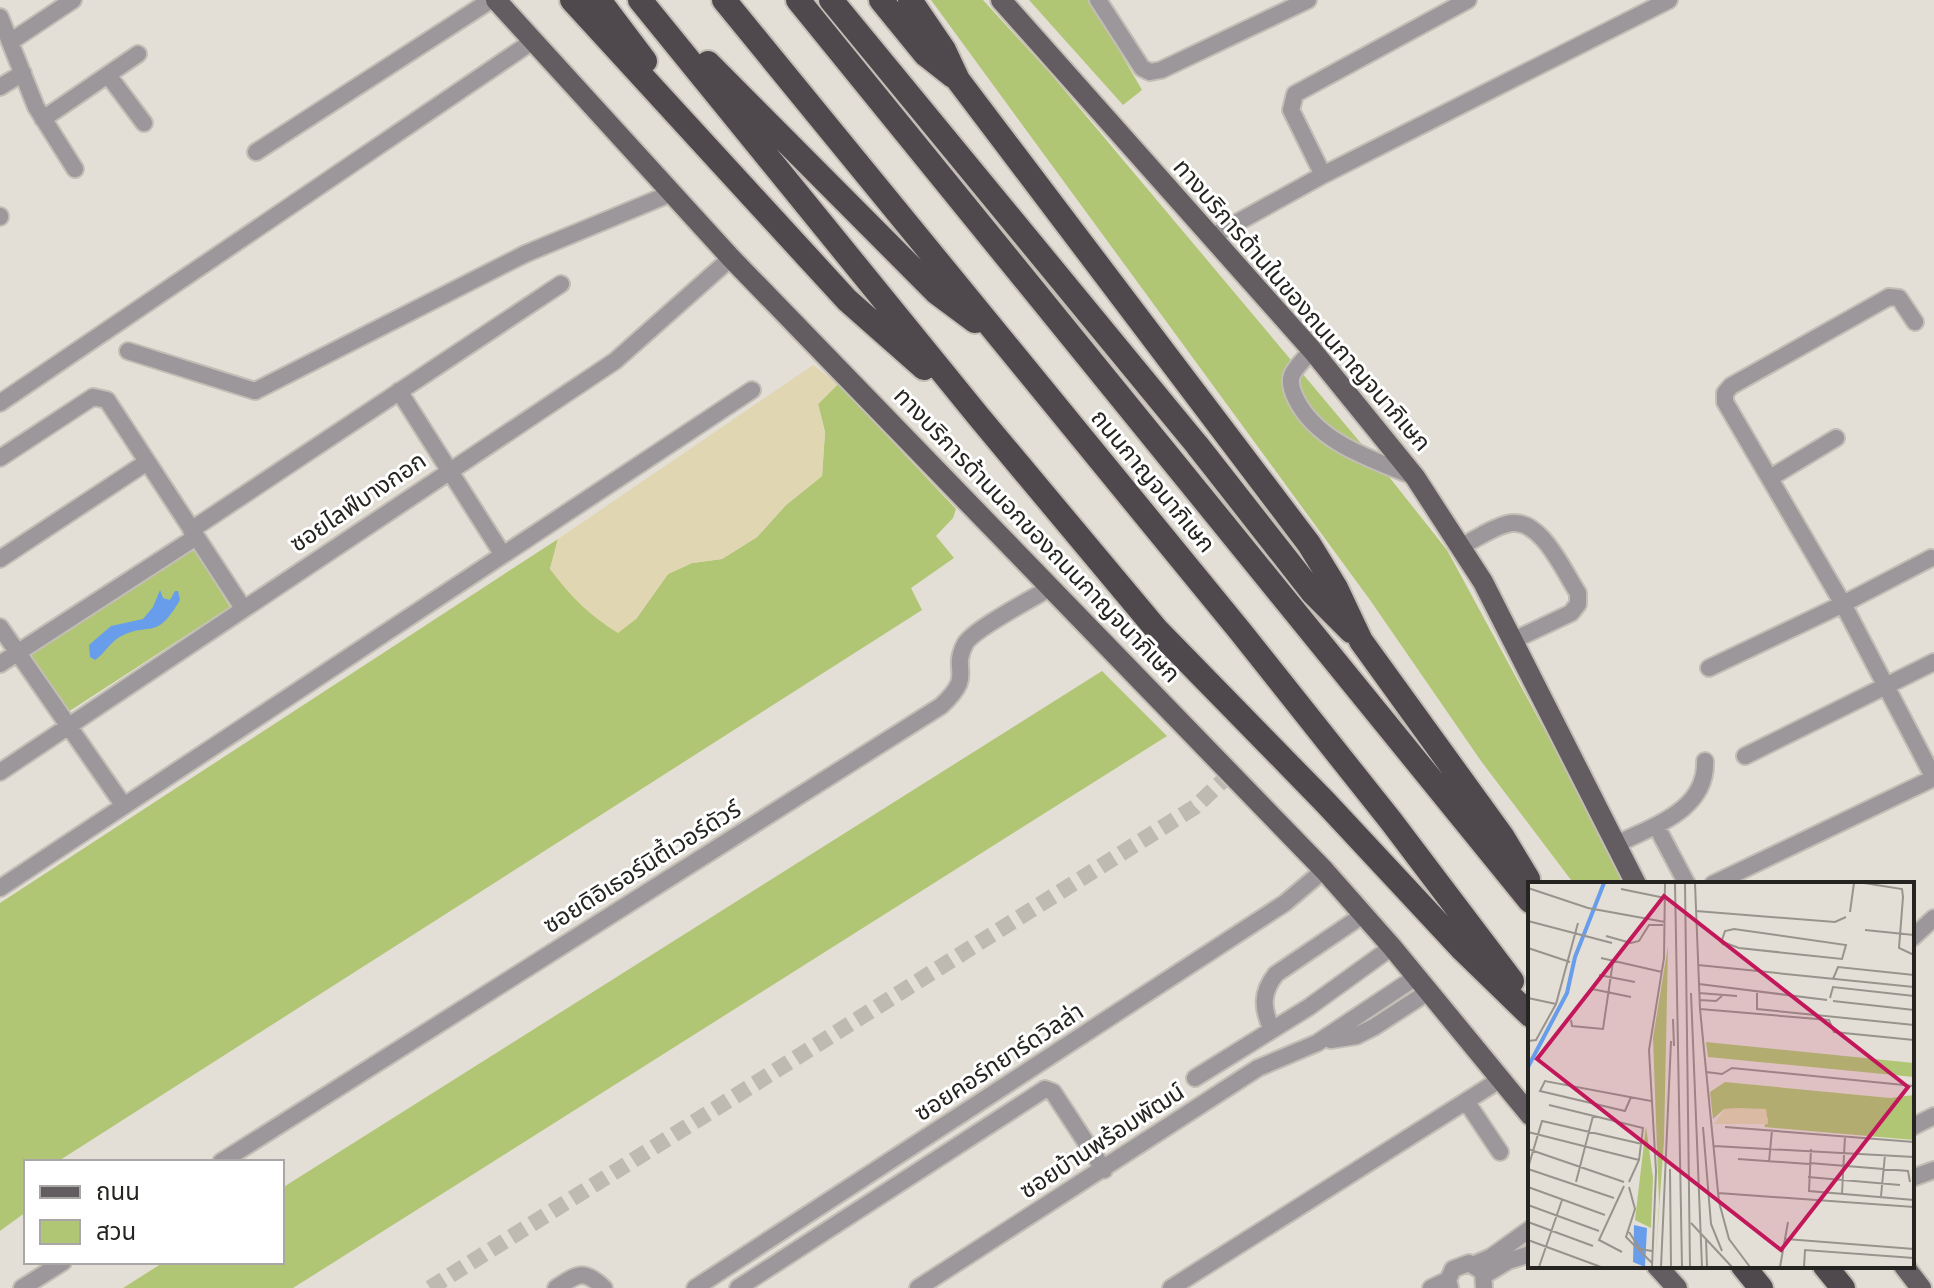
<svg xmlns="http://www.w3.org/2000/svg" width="1934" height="1288" viewBox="0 0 1934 1288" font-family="Signika,'Noto Sans Thai',sans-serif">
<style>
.green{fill:#b1c674}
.sand{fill:#e0d6b1}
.water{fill:#679dea}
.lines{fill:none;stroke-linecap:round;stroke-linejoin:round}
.minor-tunnel{stroke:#bebab2;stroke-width:16;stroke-dasharray:16 8;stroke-linecap:butt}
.minor-casing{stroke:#c2bdb5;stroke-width:20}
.major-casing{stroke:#c2bdb5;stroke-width:24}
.highway-casing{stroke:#c2bdb5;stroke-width:28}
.minor{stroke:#9b979a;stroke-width:16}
.major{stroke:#635c61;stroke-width:20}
.highway{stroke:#4f484d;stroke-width:24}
.labels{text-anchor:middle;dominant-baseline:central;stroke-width:6;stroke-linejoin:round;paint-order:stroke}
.street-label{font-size:24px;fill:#262420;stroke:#fff}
.inset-river{fill:none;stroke:#679dea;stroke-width:4}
.inset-road{fill:none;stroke:#98948d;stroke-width:2}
.view{fill:#c2185b;fill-opacity:0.15;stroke:#c2185b;stroke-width:4}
.inset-edge{fill:none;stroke:#262420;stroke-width:4}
</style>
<rect width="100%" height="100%" fill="#e4dfd6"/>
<!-- green -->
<path class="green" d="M931,0H983L1050,73L1386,473L1447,550L1628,884H1574L1481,761L1370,600Z
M1029,0H1090L1142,90L1123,105Z
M838,384L956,509L953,518L936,536L954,558L911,588L922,610L57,1162H26V1212L0,1231V903L558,539L550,569L636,619L668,574L692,563L722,559L757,537L786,505L822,476L825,432L818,404Z
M192,546L230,607L68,712L29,654Z
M1102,671L1167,736L293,1288H123L164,1262H282V1188Z"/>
<!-- sand -->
<path class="sand" d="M813,365L838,384L818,404L825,432L822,476L786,505L757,537L722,559L692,563L668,574L636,619L618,633C590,616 569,595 550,569L558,539Z"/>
<!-- water -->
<path class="water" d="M160,590L163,598L170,600L175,591H178L180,600C154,644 151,619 118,638C109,644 104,654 95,660L90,657L89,645L111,626L143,619L153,607Z"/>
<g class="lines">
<!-- minor-tunnel -->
<path class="minor-tunnel" d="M430,1288L1195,807L1231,773"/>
<!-- minor casing -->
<g class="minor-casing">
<path id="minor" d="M1098,0L1142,68L1150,72L1161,70L1308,0
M0,17L36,107L75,169
M10,42L73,0
M108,75L144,123
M0,87L23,73
M43,119L138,54
M256,152L491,0
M1323,175L1291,110L1295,94L1468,0
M0,216V217
M1211,237L1323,175L1669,0
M1915,322L1899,298L1889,297L1731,386L1725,393V402L1843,604L1934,778
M1312,350C1306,358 1296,366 1292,375C1289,383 1292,391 1296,399C1317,442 1371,459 1413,476
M128,351L255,391L525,254L672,193
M399,391L503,555
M0,403L533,41
M0,458L93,397L107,400L243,608
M1770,478L1836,438
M191,530L561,284
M1462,546C1476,539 1491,528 1507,524C1540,515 1563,570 1578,593V604L1571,613L1514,640
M0,559L147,462
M0,627L124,806
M0,664L196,537
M1709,668L1843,604L1931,558
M1745,756L1934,662
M0,772L615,361L731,258
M1661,835L1687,884
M1615,845C1652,826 1707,811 1705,761
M1713,884L1934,778
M0,888L752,390
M1912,938L1934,918
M1272,1030C1262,1008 1261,993 1276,974L1363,915
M1331,1040L1356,1036L1374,1027L1428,992
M1195,1078L1309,1007L1392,947
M1466,1101L1500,1152
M1912,1127L1934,1116
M221,1162L941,706C976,673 950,673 965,644C972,630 1033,598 1050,588
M1912,1178L1934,1170
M1475,1264L1491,1257L1530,1229
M1485,1275L1508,1261L1530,1254
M22,1288L63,1262
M556,1288C578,1274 583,1268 604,1288
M695,1288L1285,903L1324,870
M738,1288L1045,1089L1053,1092L1104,1170
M918,1288L1258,1068L1317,1043L1416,977
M1171,1288L1501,1079
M1431,1288L1448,1280
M1450,1288L1448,1280L1453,1269L1469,1263L1483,1272L1484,1288"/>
</g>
<!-- major casing -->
<g class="major-casing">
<path id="major" d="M496,0L731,258L1324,870L1392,947L1530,1115
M1001,0L1312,350L1415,477L1483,582L1636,884
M1657,1266L1677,1288
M1904,1266L1921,1288"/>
</g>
<!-- highway casing -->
<g class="highway-casing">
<path id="highway" d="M572,0L847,300L924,368
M599,0L645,61
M640,0L979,417L1157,630L1326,803L1463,950L1530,1015
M724,0L1240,631L1391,821L1512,981
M798,0L1530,901
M831,0L1197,445L1313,593L1351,631
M881,0L925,54L953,76
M910,0L944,50L958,80L1309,544L1336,588L1361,641L1502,836L1528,879
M708,63L936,292L975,321
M1743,1266L1761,1288
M1825,1266L1843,1288"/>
</g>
<!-- minor -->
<use href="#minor" class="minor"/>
<!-- major -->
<use href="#major" class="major"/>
<!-- highway -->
<use href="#highway" class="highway"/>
</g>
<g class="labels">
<!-- street labels -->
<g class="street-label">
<text transform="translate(1302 305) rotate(49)">ทางบริการด้านในของถนนกาญจนาภิเษก</text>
<text transform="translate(1153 481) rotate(50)">ถนนกาญจนาภิเษก</text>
<text transform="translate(358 502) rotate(-34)">ซอยไลฟ์บางกอก</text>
<text transform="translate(1037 535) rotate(46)">ทางบริการด้านนอกของถนนกาญจนาภิเษก</text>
<text transform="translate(642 867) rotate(-32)">ซอยดิอิเธอร์นิตี้เวอร์ดัวร์</text>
<text transform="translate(999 1062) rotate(-33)">ซอยคอร์ทยาร์ดวิลล่า</text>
<text transform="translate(1102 1141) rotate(-33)">ซอยบ้านพร้อมพัฒน์</text>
</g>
</g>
<!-- overview -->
<g transform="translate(1528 882)">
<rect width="386" height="386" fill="#e4dfd6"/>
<path d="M140,64L136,259L127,385L131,322L125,156ZM178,160L386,181V195L180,175ZM197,200L362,216L386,213V258L236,245L240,237L234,227H196L185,237L182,210ZM118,244L125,296L123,346L107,338Z" fill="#b1c674"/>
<path d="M210,226L238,227L240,242H186L196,227Z" fill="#e0d6b1"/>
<path d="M106,343L119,346L117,385L105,380Z" fill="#679dea"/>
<path class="inset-river" d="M0,185L39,111L47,75L76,1"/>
<path class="inset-road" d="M147,1L154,385M157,1L162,385M167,1L172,127L191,320L201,357L222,385M336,1L374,7L375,15M0,6L60,26L137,40M93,7L137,16M375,15L371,66L386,73M168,29L307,40L318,35M322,30L326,1M0,39L84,61M337,48L386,53M78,54L103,61L111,59L121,43H135M194,58L197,49L206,47L318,63L314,77L211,66L192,59L196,63M0,66L42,80M73,76L134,90M170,83L386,105M71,93L107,100M305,97L310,85L386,93M171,102L299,118M64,107L103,115M163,111L174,385M171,111L209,114M229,111V127L386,143M0,116L28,122M302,116L305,105L386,114M171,118L188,119L194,114M305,119L386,128M172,127L301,138L306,150L386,158M145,137L146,164M43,138L44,144L75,147L85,79M0,159L8,158L28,122L50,41M178,190L194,192L204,186L386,204M103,215L97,229L12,209L17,199L123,219M21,223L115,246L111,278L101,300M175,245L183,342L194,369M197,245L386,260M0,250L111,278M186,264L386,275M0,267L96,300M283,267L281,309L386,318M210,277L281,282M241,280L244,248M281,281L380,289L382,300M0,286L14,239L114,262M0,287L86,316M142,287L143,385M280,295L372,303M48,300L65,234M0,305L77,333M101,305L107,327L98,355L124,381M190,311L386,325M314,312L317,254M353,314L357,273M0,323L71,349M0,340L65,364M163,341L204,385M101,350L112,367L124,369M178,356L179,385M258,357L386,367M0,358L73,385M94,370L71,358L96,304M11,385L34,318M124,385L128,289L121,168L136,76L137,1M133,385L143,159M252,385L260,340M276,385L277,368L386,376"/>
<path class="view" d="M136,14L380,205L253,368L9,177Z"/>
<rect width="386" height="386" class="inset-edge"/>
</g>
<!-- legend -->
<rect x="24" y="1160" width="260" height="104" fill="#ffffff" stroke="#a8a7a6" stroke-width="2"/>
<rect x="40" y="1186" width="40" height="12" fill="#635c61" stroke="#a8a7a6" stroke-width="2"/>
<text x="96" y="1200" font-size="24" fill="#262420">ถนน</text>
<rect x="40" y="1220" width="40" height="24" fill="#b1c674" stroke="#a8a7a6" stroke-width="2"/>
<text x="96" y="1240" font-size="24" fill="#262420">สวน</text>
</svg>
